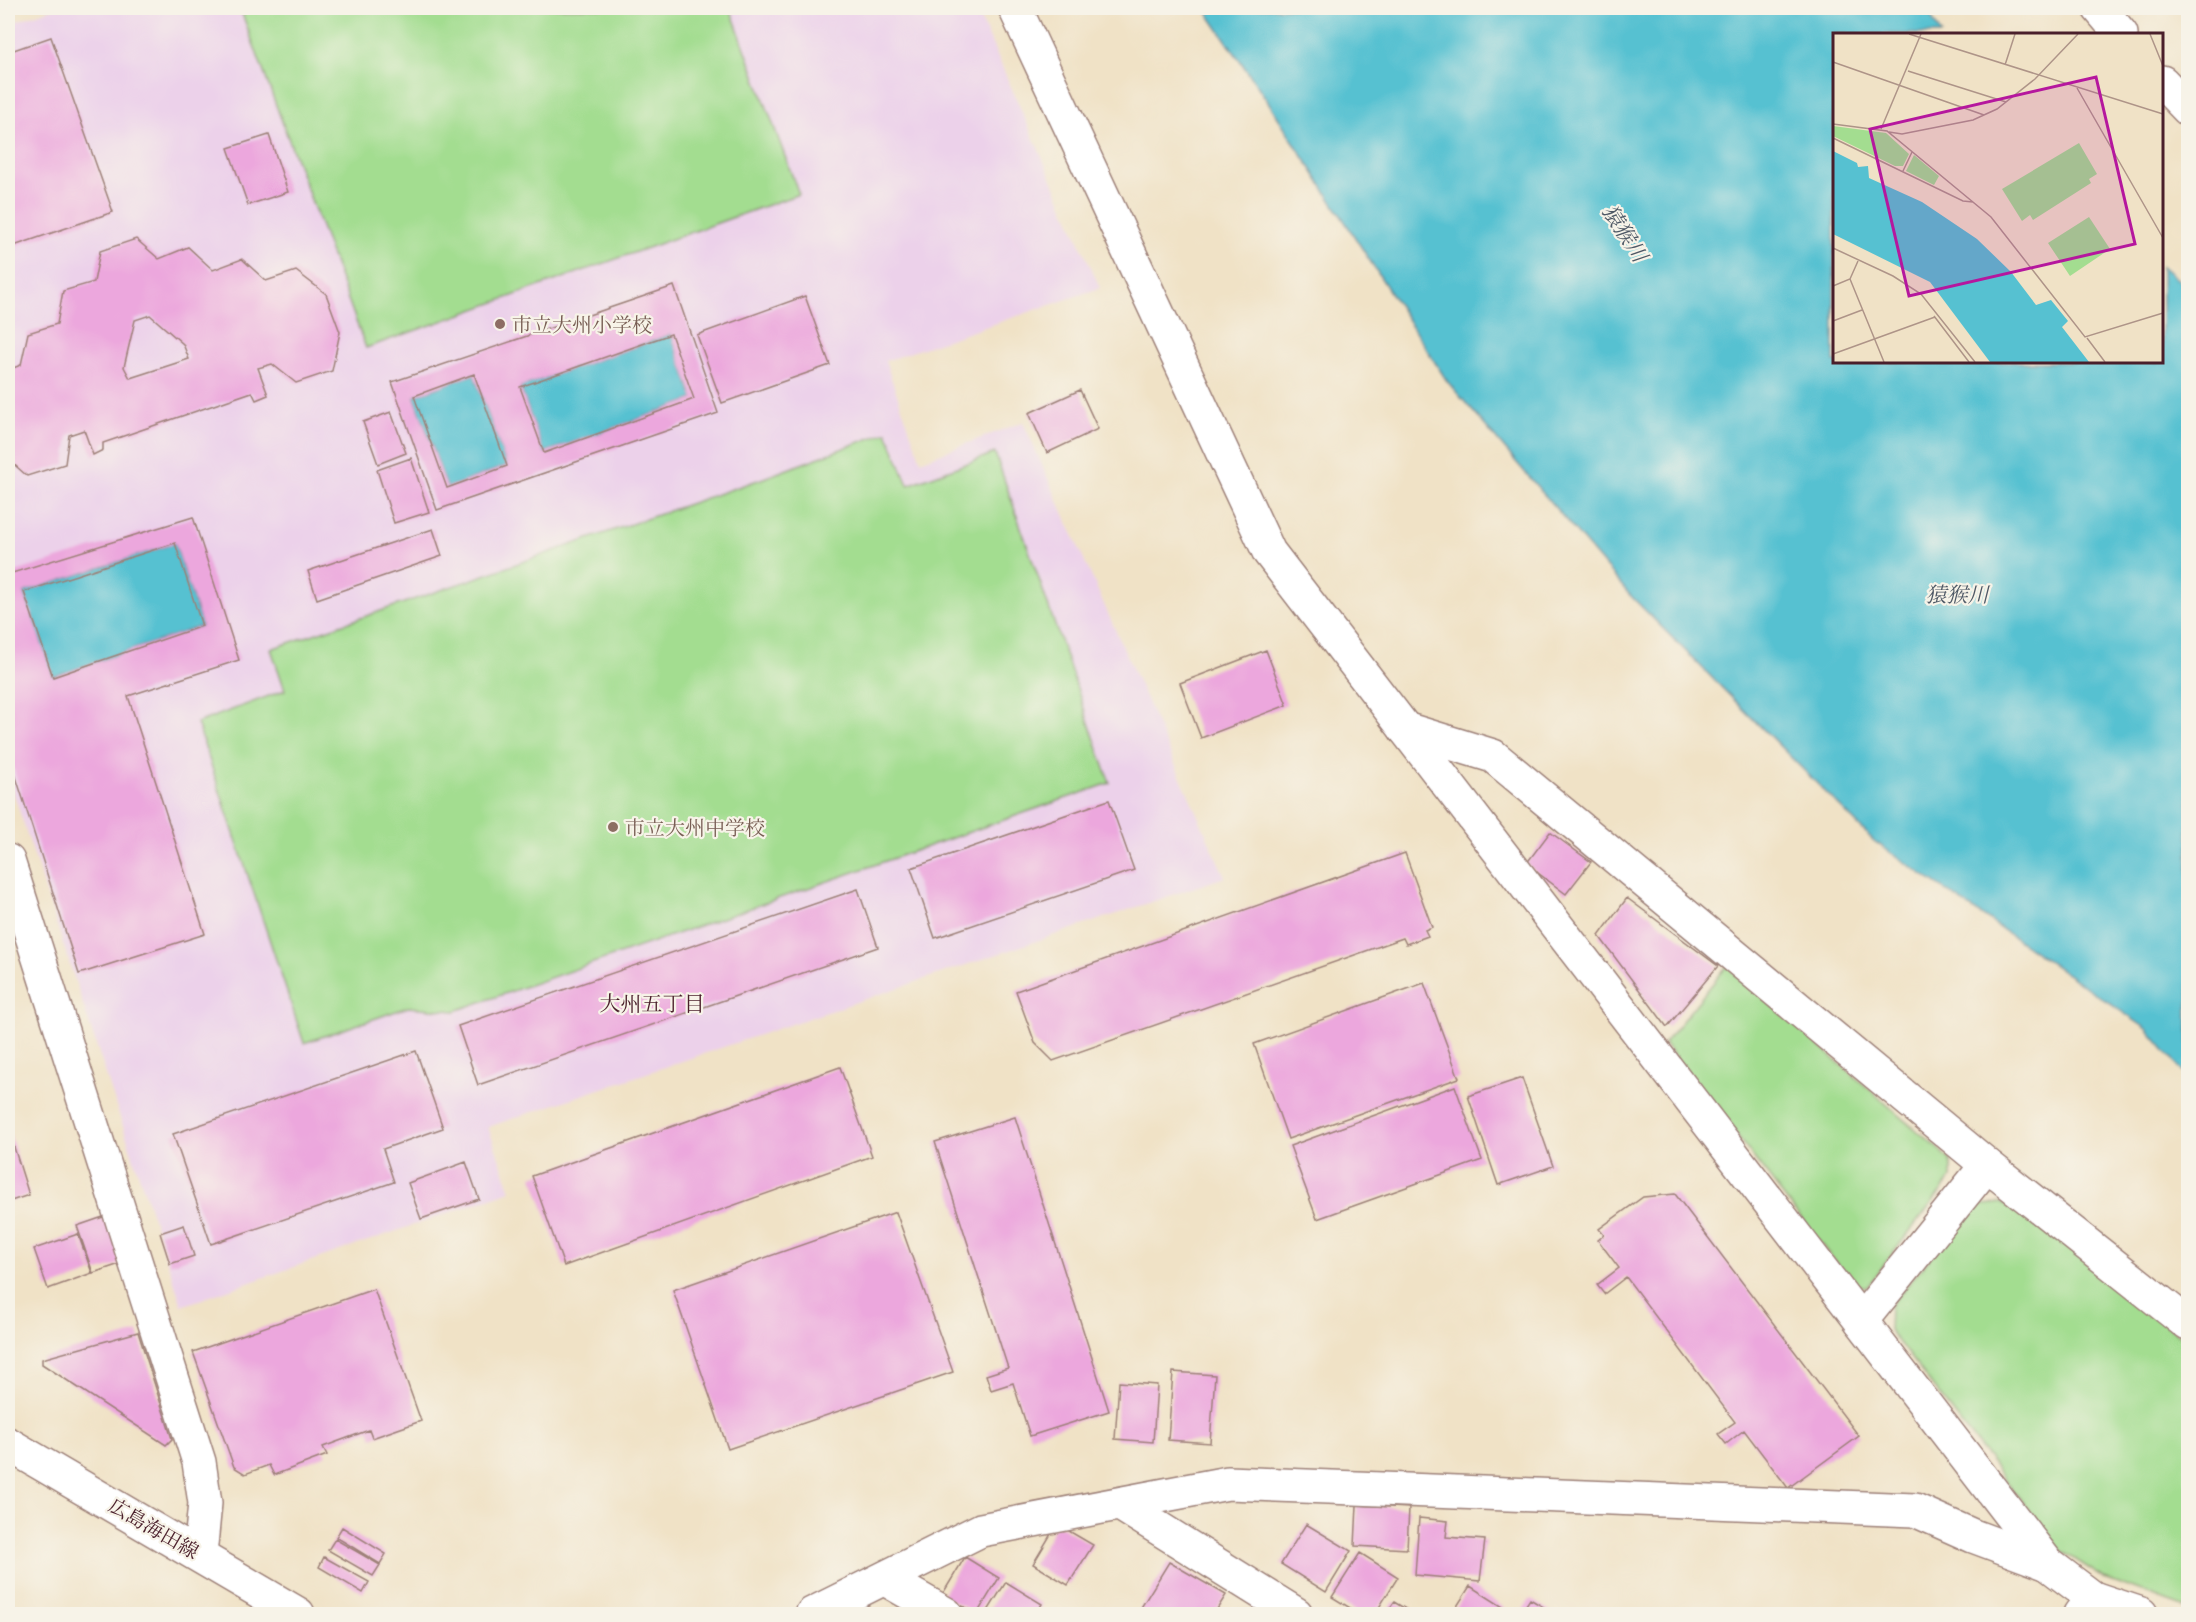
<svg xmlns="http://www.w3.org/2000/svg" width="2196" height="1622" viewBox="0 0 2196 1622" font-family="'Gentium Book Plus','Noto Serif JP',serif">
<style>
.built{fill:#ecd1ea}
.green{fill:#a3dd90;stroke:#767e5e;stroke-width:1.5}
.water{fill:#56c1d1;stroke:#50707e;stroke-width:1.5}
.building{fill:#eca7dd;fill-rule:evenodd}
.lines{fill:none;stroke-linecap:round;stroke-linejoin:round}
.minor-casing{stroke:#9d8078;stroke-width:36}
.tertiary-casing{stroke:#9d8078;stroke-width:36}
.secondary-casing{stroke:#9d8078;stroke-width:36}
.minor{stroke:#fff;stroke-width:33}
.tertiary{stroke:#fff;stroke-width:33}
.secondary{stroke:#fff;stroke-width:33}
.education-dot{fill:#8d6e63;stroke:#f7f3e8;stroke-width:2}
.labels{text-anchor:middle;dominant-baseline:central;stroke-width:4.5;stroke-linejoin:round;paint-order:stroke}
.education-label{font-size:20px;fill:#785e54;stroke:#f7f3e8;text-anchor:start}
.street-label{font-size:20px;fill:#4a1f2b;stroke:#f7f3e8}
.water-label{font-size:21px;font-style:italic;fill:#4e5865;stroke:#f7f3e8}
.neighbourhood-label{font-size:21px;fill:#4a1f2b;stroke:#f7f3e8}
.inset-road{fill:none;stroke:#ae9488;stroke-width:1.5}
.view{fill:#b5179e;fill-opacity:0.15;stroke:#b5179e;stroke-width:3}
.inset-edge{fill:none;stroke:#4a1f2b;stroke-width:3}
</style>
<rect width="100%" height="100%" fill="#f7f3e8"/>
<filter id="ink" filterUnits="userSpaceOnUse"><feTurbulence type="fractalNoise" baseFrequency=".0167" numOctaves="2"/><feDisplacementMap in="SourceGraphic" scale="12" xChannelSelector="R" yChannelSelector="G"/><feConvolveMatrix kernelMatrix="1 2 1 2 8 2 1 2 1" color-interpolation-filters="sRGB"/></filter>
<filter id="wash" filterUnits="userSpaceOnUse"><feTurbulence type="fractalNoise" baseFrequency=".008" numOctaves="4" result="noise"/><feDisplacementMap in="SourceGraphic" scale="24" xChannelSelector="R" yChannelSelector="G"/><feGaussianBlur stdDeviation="1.35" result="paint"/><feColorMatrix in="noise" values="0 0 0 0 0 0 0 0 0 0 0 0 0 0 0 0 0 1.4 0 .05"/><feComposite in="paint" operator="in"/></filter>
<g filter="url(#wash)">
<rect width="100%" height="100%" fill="#f0e2c6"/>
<!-- built -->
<path class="built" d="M55,8H976L1100,288L885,361L921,461L1023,422L1225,877L488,1127L511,1191L182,1306L8,776V24Z"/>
<!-- green -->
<path class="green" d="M240,8H730L799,194L366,348Z
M887,432L908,485L995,453L1110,783L455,1011L408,1007L304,1043L197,723L285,690L271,649L761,479Z
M1727,966L1951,1160V1178L1867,1287L1853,1285L1664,1043Z
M2002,1203L2050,1230L2188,1342V1609L2104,1578L2059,1549L1889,1330L1890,1306L1974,1206Z"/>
<!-- water -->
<path class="water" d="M1204,8H1926L1941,34H1834V362H2162V266L2188,288V1078L2147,1029L1874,841L1629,594L1447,381L1267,100Z
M671,334L694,399L544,453L520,387Z
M474,374L507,466L447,488L414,396Z
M175,543L202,626L53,677L24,592Z"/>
<g id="blocks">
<!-- building -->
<path class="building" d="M51,37L113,212L8,248V52Z
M269,135L288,192L248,205L228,148Z
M136,239L159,259L188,247L213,270L242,259L266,281L296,271L326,294L340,332L332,371L296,383L272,364L258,368L268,395L256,400L252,392L103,443V450L93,455L84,430L69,435L65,464L27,476L8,459V370L21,365L28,333L57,324L63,291L94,282L100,251ZM150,315L183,344L189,359L130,378L124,367L135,320Z
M674,286L718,413L437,510L392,382ZM671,334L694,399L544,453L520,387ZM474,374L507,466L447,488L414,396Z
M805,296L830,365L722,403L697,335Z
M1080,390L1098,429L1047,453L1029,413Z
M391,412L406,453L378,464L363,422Z
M411,458L429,512L394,523L377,470Z
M193,517L239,660L128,696L205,934L79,974L8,752V593L12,573ZM175,543L202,626L53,677L24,592Z
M433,529L442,556L317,599L308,571Z
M1266,650L1287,705L1201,738L1180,683Z
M1109,800L1134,870L935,938L911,868Z
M1550,832L1591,862L1566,894L1526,864Z
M1405,853L1432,927L1425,930L1428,936L1406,944L1403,938L1053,1061L1035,1043L1016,991Z
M858,889L878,947L478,1085L458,1026Z
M1627,898L1718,966L1667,1027L1599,936Z
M1424,983L1459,1078L1288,1139L1254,1044Z
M416,1051L443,1128L383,1149L394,1182L211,1244L173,1134Z
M840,1067L872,1156L564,1266L532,1176Z
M1522,1078L1553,1166L1498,1185L1468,1096Z
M1455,1086L1482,1160L1317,1219L1290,1146Z
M1015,1117L1109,1411L1030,1436L1013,1383L991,1390L986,1375L1008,1368L935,1142Z
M8,1128L29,1195L8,1202Z
M466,1162L479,1199L421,1219L408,1183Z
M1675,1194L1859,1436L1788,1488L1744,1430L1726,1444L1718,1434L1735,1422L1626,1277L1604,1294L1597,1285L1619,1268L1598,1240L1604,1235L1599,1229L1643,1197Z
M896,1212L953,1372L728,1449L673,1290Z
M106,1216L123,1263L93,1273L77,1226Z
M184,1225L194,1256L170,1264L160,1233Z
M78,1234L92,1273L48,1289L34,1249Z
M374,1289L421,1421L372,1438L369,1430L323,1447L327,1455L274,1475L269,1465L245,1474L234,1467L193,1352Z
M138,1332L172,1439L166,1445L42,1364V1359Z
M1173,1372L1215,1375L1210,1443L1168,1440Z
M1119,1382L1157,1385L1153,1442L1115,1439Z
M1357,1505L1409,1508L1407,1549L1355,1546Z
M1419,1518L1448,1521L1446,1537L1485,1540L1480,1581L1415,1575Z
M1057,1524L1093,1545L1068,1585L1033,1564Z
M1306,1524L1351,1551L1326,1592L1281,1564Z
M342,1527L386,1554L380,1564L336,1537Z
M335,1539L380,1565L373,1576L328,1550Z
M1360,1553L1398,1577L1375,1614H1360L1332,1597Z
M324,1557L369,1582L363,1593L319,1567Z
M965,1557L999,1578L977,1614L942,1595Z
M1169,1562L1226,1595L1214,1614H1137Z
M1006,1582L1042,1604L1036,1614H986Z
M1470,1586L1511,1612L1510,1614H1452Z
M1530,1599L1555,1614H1520Z
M1394,1602L1414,1614H1386Z"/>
</g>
</g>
<g filter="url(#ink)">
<use href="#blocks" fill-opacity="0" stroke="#9d8078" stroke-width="1.5"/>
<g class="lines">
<!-- minor casing -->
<g class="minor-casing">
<path id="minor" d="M1405,729L1493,756L1987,1165L2188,1324
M8,861L199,1462L205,1503L200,1555
M1861,1321L1987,1165
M1120,1504L1296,1614
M885,1579L946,1614
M812,1614L981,1530L1228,1483L1915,1510L1973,1536L2048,1564
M2080,1614L2093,1598L2141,1614"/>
</g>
<!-- tertiary casing -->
<g class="tertiary-casing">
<path id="tertiary" d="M1015,8L1269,552L2048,1564L2093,1598
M2099,8L2121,34
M2162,82L2188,109"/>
</g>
<!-- secondary casing -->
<g class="secondary-casing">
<path id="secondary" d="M8,1444L298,1614"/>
</g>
<!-- minor -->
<use href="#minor" class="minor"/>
<!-- tertiary -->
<use href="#tertiary" class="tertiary"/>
<!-- secondary -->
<use href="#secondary" class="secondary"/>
</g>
</g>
<!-- markers -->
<g class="education-dot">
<circle cx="500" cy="324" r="6"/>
<circle cx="613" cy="827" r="6"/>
</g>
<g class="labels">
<!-- education labels -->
<g class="education-label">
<text x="512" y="324">市立大州小学校</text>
<text x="625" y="827">市立大州中学校</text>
</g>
<!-- street labels -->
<g class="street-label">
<text transform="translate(154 1528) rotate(30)">広島海田線</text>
</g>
<!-- water labels -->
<g class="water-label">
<text transform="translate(1625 233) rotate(57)">猿猴川</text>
<text x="1957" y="594">猿猴川</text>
</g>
<!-- neighbourhood labels -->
<g class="neighbourhood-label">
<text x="652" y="1003">大州五丁目</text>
</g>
</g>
<!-- overview -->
<g transform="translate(1833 33)">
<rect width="330" height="330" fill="#f0e2c6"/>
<path d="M0,93L53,100L76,121L70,133H62L0,103ZM246,110L264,141L256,146L258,150L200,187L197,182L189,188L169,156ZM81,122L106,143L101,152L73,138ZM256,184L277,216L237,243L215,210Z" fill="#a3dd90"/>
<path d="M0,118L24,130L25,134L35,133L36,145L89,169L144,206L178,239L203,272L218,267L235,288L229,294L256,329H157L97,249L0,201Z" fill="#56c1d1"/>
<path class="inset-road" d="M76,1L330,81M317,1L330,33M0,29L151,82M172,32L182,1M75,38L173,69M244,55L330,205M0,91L54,98L158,184L252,304L330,280M48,96L88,1M56,99L69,101L140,87L164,76L202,46L245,1M0,105L130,168L140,169M70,138L79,119M0,215L60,243L88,261L142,329M17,246L51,329M0,253L17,246L25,228M101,283L136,329M0,288L29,277M254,305L272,329M0,321L102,284"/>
<path class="view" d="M263,44L302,211L76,263L37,96Z"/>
<rect width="330" height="330" class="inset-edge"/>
</g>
<!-- margin -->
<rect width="2196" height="1622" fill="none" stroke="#f7f3e8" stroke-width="30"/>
</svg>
